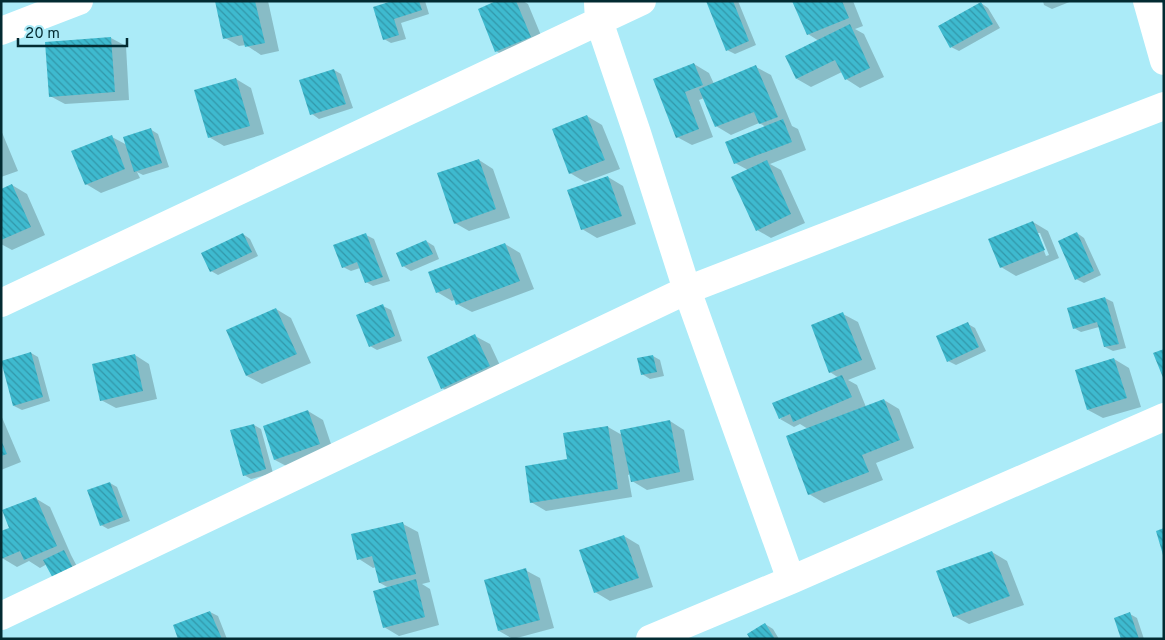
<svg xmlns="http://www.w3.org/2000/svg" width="1165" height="640" viewBox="0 0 1165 640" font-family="Overpass,sans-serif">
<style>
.shadow{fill:#0003;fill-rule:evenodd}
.building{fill:url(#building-back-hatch)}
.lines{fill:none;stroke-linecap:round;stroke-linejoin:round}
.minor{stroke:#fff;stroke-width:28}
</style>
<defs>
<pattern id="building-back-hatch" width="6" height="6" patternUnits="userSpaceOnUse" patternTransform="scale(1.25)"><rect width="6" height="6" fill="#3ebacf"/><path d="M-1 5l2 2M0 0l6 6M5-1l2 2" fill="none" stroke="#3297a9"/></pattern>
</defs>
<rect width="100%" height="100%" fill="#abebf8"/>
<!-- shadow -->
<path class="shadow" d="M216,1H268L279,51L261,55L246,45L239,46L225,38Z
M396,1H425L429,14L401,23L406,39L391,43L384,39Z
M499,1H523L528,4L545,45L511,60L496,51Z
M707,1H738L756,45L735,54L727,50Z
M794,1H853L863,26L855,29L864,34L884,77L860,88L846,79L842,72L811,87L797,79L819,41L808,34Z
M1043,1H1072L1052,9L1044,5Z
M981,3L988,8L1000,28L959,51L951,47Z
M111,38L126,46L129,100L65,104L50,96Z
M694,64L709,73L714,84L756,67L771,75L792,126L798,129L806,150L770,164L781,170L805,223L771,238L757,230L748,170L735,163L766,127L759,123L731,135L716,126L704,98L699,100L713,137L692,145L677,137L655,79Z
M334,70L341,74L353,108L319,119L312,114Z
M236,79L251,88L264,134L224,146L209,137Z
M587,116L602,125L620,169L585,182L570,173Z
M150,129L158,134L169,167L143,175L137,172L140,178L101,193L86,184L73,152L112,137L127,145Z
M1,130L18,171L1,177Z
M479,160L493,169L510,218L469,231L455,223Z
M608,177L623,186L636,224L597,238L582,229Z
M12,185L27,194L45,235L12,250L1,244V190Z
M1033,222L1048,231L1059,258L1016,276L1001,267ZM1037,233H1040L1049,255L1046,256Z
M1077,233L1084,238L1101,275L1084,283L1076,279Z
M243,234L250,239L258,256L218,275L211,271Z
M366,235L374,239L390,281L373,286L366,282L360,268L351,271L343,267Z
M426,241L434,246L439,259L411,271L403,266Z
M505,244L520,253L534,289L472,312L457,304L456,299L452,301L437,292Z
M1105,298L1113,302L1126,348L1113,351L1105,347L1099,327L1081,332L1074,328L1068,309Z
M383,306L391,310L402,341L377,350L370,346Z
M276,309L291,318L311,363L262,384L247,376Z
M843,314L858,322L876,369L848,380L857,385L866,407L884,400L899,409L914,448L876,463L883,480L824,503L809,494L808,429L800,424L794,427L780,419L839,378L830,372Z
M968,324L975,328L986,351L956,365L948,361Z
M475,336L490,344L504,374L457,397L442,388L428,358Z
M31,353L38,357L50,401L22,410L14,406Z
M135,355L149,364L157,399L116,408L101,400Z
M653,356L660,360L664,376L650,379L642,374Z
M1114,359L1129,368L1141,407L1103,418L1088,410Z
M308,411L323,420L334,453L290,468L275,460L264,427Z
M1,415L21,462L1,470Z
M670,421L684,430L694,480L647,490L632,481L631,474L628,475L632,497L546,511L531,502L608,427L622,435Z
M254,425L261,429L273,473L251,479L244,475Z
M110,483L117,487L130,521L108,529L101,525Z
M35,498L50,507L71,555L82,576L47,564L40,568L29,561L17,567L2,558L11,529Z
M403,524L418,532L430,582L422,584L430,589L439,625L399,636L384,627L389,588L380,583L376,567L373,568L359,559Z
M624,536L639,545L653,587L610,601L595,592Z
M992,552L1007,561L1024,605L969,624L954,616Z
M525,570L540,578L554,628L513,639L499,631Z
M210,612L218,616L227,639H179Z
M1130,614L1137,618L1144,639H1122Z
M765,624L773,629L779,639H751Z"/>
<!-- building -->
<path class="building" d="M215,1H255L265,43L245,47L242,35L223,39Z
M392,1H419L422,10L394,19L399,35L383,40L373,7Z
M496,1H516L531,37L495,52L478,9Z
M706,1H733L749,41L726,51Z
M792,1H842L849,18L807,35Z
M981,2L993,24L950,48L938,26Z
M850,24L870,68L845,80L835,60L796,79L785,56Z
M111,37L115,92L49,97L45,42Z
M694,63L703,85L685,92L699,129L676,138L653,79Z
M756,65L778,117L759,124L754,112L715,127L699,89Z
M334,69L346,104L310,115L299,80Z
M236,78L250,126L208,138L194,90Z
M587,115L605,160L569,174L552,129Z
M783,119L792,142L734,164L725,142Z
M151,128L162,163L134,172L123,137Z
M112,135L125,169L85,185L71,151Z
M479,159L496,209L454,224L437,173Z
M767,160L791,214L756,231L731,177Z
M608,176L622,216L581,230L567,190Z
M12,184L31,227L1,240V189Z
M1033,221L1045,250L1000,268L988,239Z
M1077,232L1094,271L1075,280L1058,241Z
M243,233L252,252L210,272L201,253Z
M366,233L383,277L365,283L357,262L342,268L333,245Z
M426,240L433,254L402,267L396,253Z
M505,243L520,281L456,305L450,288L436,293L428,272Z
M1105,297L1119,344L1104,347L1097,322L1073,329L1067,308Z
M383,304L395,336L369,347L356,315Z
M276,308L297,354L246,376L226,330Z
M843,312L862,360L829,373L811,325Z
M968,322L979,347L947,362L936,336Z
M475,334L490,366L441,389L427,357Z
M1164,349V380L1153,353Z
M31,352L43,397L13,406L1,361Z
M135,354L143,391L100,401L92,364Z
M653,355L657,372L641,375L637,358Z
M1114,358L1127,398L1087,410L1075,370Z
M842,375L852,397L793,422L790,414L779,419L772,403Z
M884,399L900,440L862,455L869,472L808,495L786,436Z
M308,410L320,444L274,460L263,426Z
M670,420L680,472L631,482L620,430Z
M254,424L266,469L243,476L230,430Z
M608,426L618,489L530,503L525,466L567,459L563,433Z
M1,440L7,454L1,456Z
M110,482L123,517L100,526L87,490Z
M36,497L57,546L24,560L20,551L1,559V531L9,528L2,510Z
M403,522L416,574L379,583L372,556L357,560L351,534Z
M1164,528V555H1163L1156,531Z
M624,535L639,578L594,593L579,550Z
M64,550L75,572L55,582L43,560Z
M992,551L1010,596L953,617L936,571Z
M526,568L540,620L498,631L484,580Z
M416,579L425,617L383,628L373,591Z
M210,611L222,639H178L173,625Z
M1130,612L1139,639H1121L1114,618Z
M765,623L775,639H750L747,634Z"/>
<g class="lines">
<!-- minor -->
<path class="minor" d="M1147,1L1164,61
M598,3L599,21L637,133L687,290L791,580
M1,31L79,1
M1,303L642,1
M1,616L687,290L1164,106
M650,639L791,580L1164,417"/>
</g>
<!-- border -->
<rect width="1165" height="640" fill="none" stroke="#032b32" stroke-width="5"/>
<!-- scale -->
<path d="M18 38v8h109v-8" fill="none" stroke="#032b32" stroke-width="2.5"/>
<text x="25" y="38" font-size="15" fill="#032b32" stroke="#abebf8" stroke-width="4" paint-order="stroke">20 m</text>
</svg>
